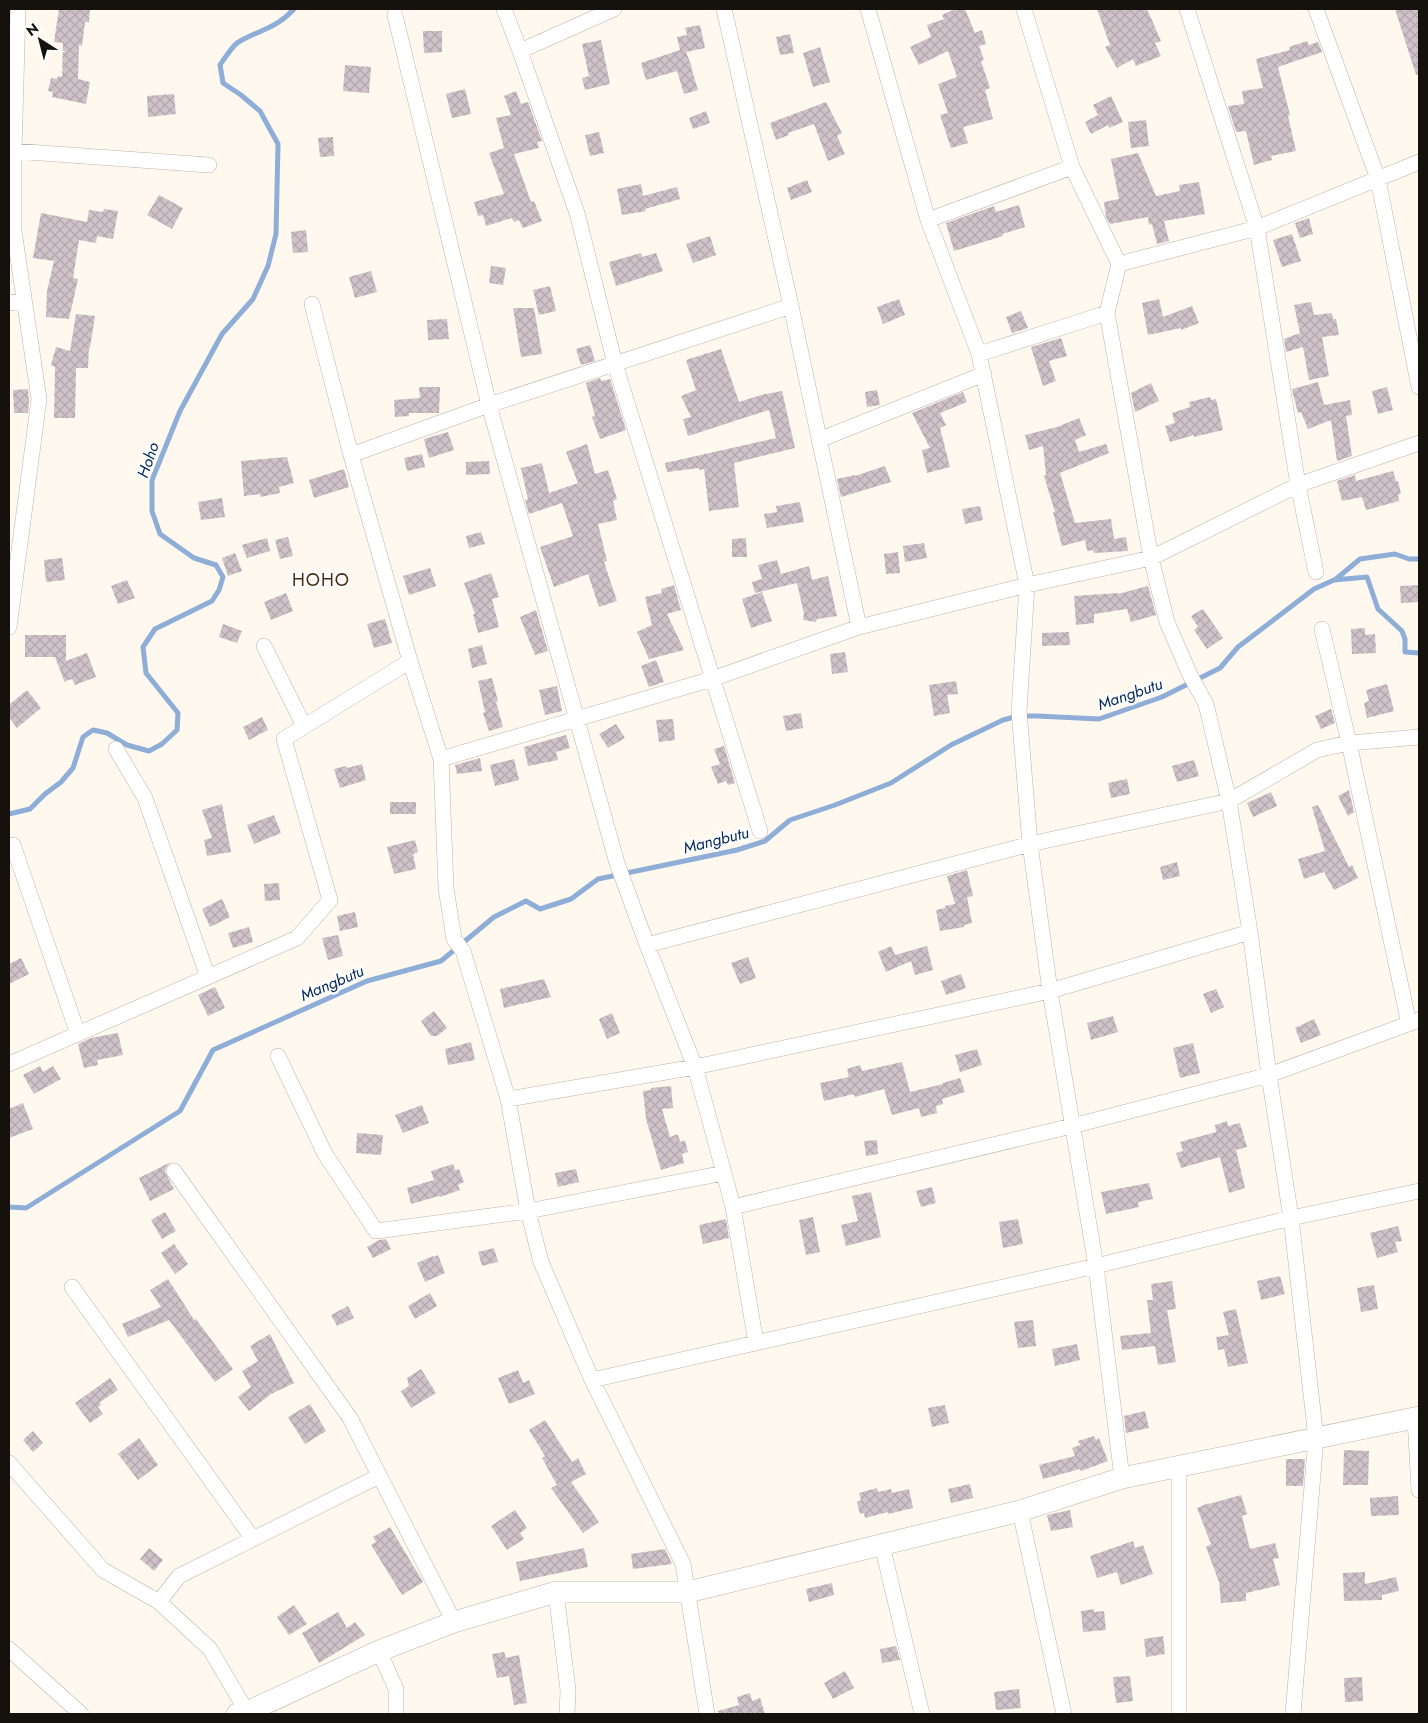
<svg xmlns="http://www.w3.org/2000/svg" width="1428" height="1723" viewBox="0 0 1428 1723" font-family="Jost,sans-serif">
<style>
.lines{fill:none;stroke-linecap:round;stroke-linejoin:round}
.stream{stroke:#8faed7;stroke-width:5}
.building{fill:url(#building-cross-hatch)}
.street-casing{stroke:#bbb4aa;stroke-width:16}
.secondary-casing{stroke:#bbb4aa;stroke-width:22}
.street{stroke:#fff;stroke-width:15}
.secondary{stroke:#fff;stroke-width:21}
.labels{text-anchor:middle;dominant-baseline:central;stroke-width:5;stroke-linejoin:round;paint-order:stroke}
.water-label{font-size:16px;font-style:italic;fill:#00295a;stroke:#fff}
.quarter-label{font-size:18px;letter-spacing:1px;fill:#492c10;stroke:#fff}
</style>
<defs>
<pattern id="building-cross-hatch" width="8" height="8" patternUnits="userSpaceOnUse" patternTransform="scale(1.25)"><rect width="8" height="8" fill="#cfc3c9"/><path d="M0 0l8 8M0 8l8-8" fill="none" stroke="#b1a6ab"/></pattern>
</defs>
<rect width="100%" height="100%" fill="#fef8ef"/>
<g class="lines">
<!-- stream -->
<path class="stream" d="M1336,579L1360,559L1395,554L1409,559H1419
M9,814L30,809L45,794L61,782L73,768L83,737L93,730L107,733L127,745L149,751L162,744L177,730L178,713L146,673L143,647L155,629L212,601L219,590L223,577L216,565L194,558L160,534L152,511V480L180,411L222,334L253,299L268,266L276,234L278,144L260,111L241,95L223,83L220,65C225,58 231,48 237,43C258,30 276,29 294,9
M9,1207L26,1208L180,1111L213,1050L367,981L441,961L494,917L526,901L540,909L571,899L598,879L737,850L765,841L790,820L835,805L891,783L951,745L1003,720L1018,716H1037L1099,719L1162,697L1220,668L1238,647L1314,589L1334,580L1367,577L1378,609L1402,631L1405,639V652L1419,653"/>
</g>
<!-- building -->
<path class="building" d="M59,9H90L89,22H85L82,46L79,45L78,79L90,82L86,104L52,97L53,92L48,91L51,78L57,79L58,76L62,77L63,43L54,42Z
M955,9H965L975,33L982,30L986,44L979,46L984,60L981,61L990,88L985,90L993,119L963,127L968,143L951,148L940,115L948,113L938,84L957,77L948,51L919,65L910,47L931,37L927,25L944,19L942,15Z
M1097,9H1147L1161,41L1155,43L1161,56L1136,66L1133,59L1117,68L1105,47L1110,45Z
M1395,9H1419V74L1416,75Z
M700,25L705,48L686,52L692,67H691L698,90L684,94L677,71L646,80L641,63L680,50L677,37L687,35L685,28Z
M423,31H442V52L424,53Z
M790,34L794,53L780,55L776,37Z
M601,40L610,84L585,90L582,78L589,76L582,44Z
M1307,41L1309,45L1318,42L1322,52L1278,67L1290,115L1288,116L1296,151L1271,156L1272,160L1254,165L1246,131L1236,132L1228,106L1244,104L1242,91L1263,88L1256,59L1290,50L1289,47Z
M820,47L830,82L813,87L803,53Z
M345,65L371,67L369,93L343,91Z
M465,89L471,114L452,118L446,94Z
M516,91L521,104L528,102L542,141L537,142L539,148L514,154L531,202L534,201L542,221L523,228L519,220L514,222L512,218L486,226L483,215L478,216L474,202L504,194L489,153L504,148L496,118L511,115L504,96Z
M174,94L176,114L148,117L147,96Z
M1111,96L1123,122L1109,128L1108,125L1091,134L1085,122L1098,115L1093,105Z
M826,102L842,133L837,136L845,154L828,161L814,124L788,133L789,135L776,140L770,123Z
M706,111L710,123L693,129L689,118Z
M1146,120L1149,146L1131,148L1128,122Z
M599,132L604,153L590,156L585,135Z
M333,137L334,156L320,157L318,138Z
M1138,153L1156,196L1180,191L1179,185L1199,182L1205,214L1164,221L1169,241L1157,244L1152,224L1149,225L1148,217L1110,224L1106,217L1104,202L1119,199L1111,159Z
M807,180L812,192L791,200L787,188Z
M641,184L643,196L677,187L680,199L645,209L646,211L622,215L617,189Z
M159,195L183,208L172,229L147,215Z
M1019,205L1025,227L1002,234L1003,236L954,251L946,223L994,206L996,212Z
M104,209L118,211L113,239L97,236L96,243L79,240L73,278L78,279L69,319L46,317L47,291L54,261L33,258L41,213L87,222L89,210L103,212Z
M1309,218L1313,234L1300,238L1295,223Z
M306,230L308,252L293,253L291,232Z
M1292,234L1301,261L1282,267L1273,240Z
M710,236L716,255L693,263L686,244Z
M641,253L642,257L656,253L663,271L616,286L609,262Z
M491,266L506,268L503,285L489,283Z
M371,271L377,292L355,298L349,277Z
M550,286L556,311L539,315L533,290Z
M899,299L905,315L883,324L877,307Z
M1159,299L1163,317L1192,306L1199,323L1181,330V328L1148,335L1142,303Z
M1311,302L1314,315L1332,313L1333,319H1336L1339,335L1322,337L1329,376L1309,380L1303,347L1286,352L1284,339L1300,333L1294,305Z
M513,308H534L542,354L521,357Z
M1021,311L1028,328L1012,333L1006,317Z
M76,314L95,316L90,348L89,347L88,368H76L75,418H54L55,367L51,365L56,347L70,351Z
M447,319L449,339L428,340L427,320Z
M1061,338L1067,356L1049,361L1056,381L1043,386L1031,347Z
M590,345L595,361L581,365L576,349Z
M721,349L739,402L761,395L782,391L795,448L734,463L739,507L709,511L704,469L699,470V468L667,472L665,463L776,438L769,410L688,436L683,419L691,417L681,396L696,390L686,360Z
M600,378L601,381L610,379L626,430L600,439L592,417L595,416L586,383Z
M1318,382L1324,405L1350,400L1352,415L1346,416L1352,456L1337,461L1331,420L1308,429L1301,412L1298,413L1293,394L1292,389Z
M1151,383L1159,401L1135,412L1131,393Z
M419,387H440L439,413H409V416L395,417L394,400L420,398Z
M1387,387L1393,410L1378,414L1372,391Z
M28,389L29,401L28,413H14L13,390Z
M877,390L880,405L867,407L865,392Z
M963,392L967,402L940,413L946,425L940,428L950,467L927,473L922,450L930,448L912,413Z
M1210,397L1211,400L1216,399L1223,430L1194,437V435L1170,442L1165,426L1175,423L1172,413L1190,407L1189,402Z
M1079,418L1086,435L1075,440L1079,452L1106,444L1109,453L1060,473L1075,523L1111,519L1114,539L1126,537L1128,551L1094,553L1093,550L1087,551L1085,540L1062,546L1053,512H1055L1044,476L1046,475L1043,446L1029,450L1025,435L1057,427Z
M448,432L454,450L429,458L424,439Z
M587,444L595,474L608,470L617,499L613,501L617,520L598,524L607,561L604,562L617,601L599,607L588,574L554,587L540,547L573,536L562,503L529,514L525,500L528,499L521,468L542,463L549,493L578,483L566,452Z
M422,454L425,467L407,471L404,458Z
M287,457L294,483L279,487L280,493L260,497V494L244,496L241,461Z
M489,461L490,474L466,475V462Z
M885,466L891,482L841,497L837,479L855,475V476Z
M344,469L349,487L314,498L309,480Z
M1393,471L1396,481H1398L1401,494L1398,495L1399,501L1366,510L1362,497L1342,501L1337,481L1355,475L1356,481Z
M222,498L225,517L201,520L198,502Z
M800,502L804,522L767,528L764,514L777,512L776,506Z
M980,506L983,520L965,524L962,509Z
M481,532L485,544L469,548L466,536Z
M288,537L293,556L280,559L275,540Z
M267,538L270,551L247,558L242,545Z
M746,538L747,557H732V539Z
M924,543L927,558L905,562L903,546Z
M898,552L900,573L886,574L884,554Z
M235,553L242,571L228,576L222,558Z
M62,558L65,580L46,582L44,560Z
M777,560L781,574L809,566L812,580L828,576L837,616L817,619L816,622L803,620L804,614L797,583L755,593L752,582L762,579L758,565Z
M430,568L436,586L409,595L403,576Z
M491,573L499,597L492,599L499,627L478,633L473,614H475L464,583Z
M127,580L135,598L118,604L111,586Z
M674,585L681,610L667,614L684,650L649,659L637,632L652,625L645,597L662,593L661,589Z
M1419,585V602L1401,603L1400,586Z
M1148,586L1156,615L1131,622L1127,609L1094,614V623L1076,625L1074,596L1118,593V594Z
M762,592L772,621L751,628L742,599Z
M286,593L293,611L271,620L264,602Z
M1203,609L1223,638L1207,649L1194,630L1198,627L1191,616Z
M536,610L548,651L535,655L520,617Z
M385,619L392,643L374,648L367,624Z
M223,624L242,631L237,643L219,637Z
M1365,628V635L1375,634L1376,653L1352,654L1351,629Z
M1069,632L1070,645L1042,646V633Z
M25,635H66V661L87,653L96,677L75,685L72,679L66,681L65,683L55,657H25Z
M482,645L487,664L472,668L468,649Z
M845,652L848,672L832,674L830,654Z
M656,660L664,682L649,687L641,666Z
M492,678L498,701L496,702L503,727L489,731L483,713L485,712L478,681Z
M956,681L958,694L947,695L950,713L934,716L929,685Z
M1387,684L1394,711L1367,718L1364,703L1369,701L1366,690Z
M557,686L562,711L545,715L539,690Z
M27,690L41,708L17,728L9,717V705Z
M1331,709L1335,723L1321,729L1315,716Z
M801,713L803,728L786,731L783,716Z
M262,717L268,730L249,740L243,727Z
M673,719L675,740L659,742L656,720Z
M616,724L625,738L608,748L599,734Z
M566,735L570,748L556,752L558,760L528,766L524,747Z
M724,746L735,783L728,785L726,781L718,784L711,767L720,764L714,749Z
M480,758L482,771L457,774L455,765Z
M514,759L519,780L495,786L490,765Z
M1194,760L1199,776L1177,782L1172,766Z
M362,764L366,780L340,788L334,769L346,766L347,768Z
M1127,779L1130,794L1111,798L1108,783Z
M1349,790L1354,812L1348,816L1338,796Z
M1271,792L1277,806L1253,817L1247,803Z
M390,802H416V814H390Z
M222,804L231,852L207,856L204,840L212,838L202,810Z
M1318,805L1349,867L1352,865L1358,878L1334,890L1324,872L1304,879L1298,859L1325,851L1312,807Z
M274,815L281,833L254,844L247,825Z
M415,840L418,852L413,854L416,869L394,874L387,847Z
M1177,862L1180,876L1163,880L1160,867Z
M967,870L973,896L967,897L972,923L964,925V927L940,931L936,910L945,908V906L955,904L947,876Z
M279,883L280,900L265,901L264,884Z
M222,899L230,917L210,927L202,909Z
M355,912L358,927L340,931L337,916Z
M249,927L253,942L233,948L228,933Z
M338,935L343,956L328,960L322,938Z
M891,946L895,955L927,946L933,970L915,975L911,961L886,972L878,952Z
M748,957L756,978L740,984L731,963Z
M21,958L29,974L9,984V964Z
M961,974L966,988L946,995L941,981Z
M544,979L551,997L504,1008L500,989Z
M215,987L225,1008L208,1016L198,995Z
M1216,989L1224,1007L1211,1013L1203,994Z
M434,1011L447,1028L437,1036H431L421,1021Z
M612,1013L620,1033L607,1039L599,1019Z
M1113,1016L1118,1032L1091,1040L1087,1023Z
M1314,1019L1321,1035L1301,1043L1295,1028Z
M118,1033L123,1055L97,1060L98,1065L84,1068L78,1044L91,1038Z
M471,1042L475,1060L448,1065L445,1049Z
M1193,1043L1200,1073L1180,1078L1173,1048Z
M977,1049L982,1065L960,1072L955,1055Z
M902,1062L910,1092L943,1084V1083L960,1078L965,1092L942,1099L943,1104L936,1106L937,1113L921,1117L919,1108L892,1115L884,1089L855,1097L854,1094L824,1101L820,1083L849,1077L847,1069L860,1065L862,1071Z
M40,1066L43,1072L53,1066L61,1079L34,1094L23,1075Z
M671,1086L673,1108L662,1109L670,1137L678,1134L680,1142L685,1140L688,1152L682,1154L684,1163L661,1170L646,1119L643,1091L651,1090V1088Z
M23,1103L33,1129L9,1138V1109Z
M422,1105L429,1123L403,1133L395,1115Z
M1227,1121L1228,1126L1240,1123L1247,1147L1236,1150L1245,1188L1229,1193L1220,1157L1181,1168L1176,1153L1183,1151L1180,1142L1216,1132L1215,1125Z
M357,1133L383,1135L381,1155L356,1153Z
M877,1140L878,1154L866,1156L864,1141Z
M171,1162L166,1167L165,1172L174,1189L150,1201L139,1178Z
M453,1164L455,1170L459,1169L464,1182L458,1185L460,1190L440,1197L439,1196L411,1204L407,1188L434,1180L431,1171Z
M576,1169L579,1182L558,1187L555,1173Z
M1149,1183L1153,1199L1138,1202L1139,1207L1106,1214L1101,1192Z
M932,1187L936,1203L921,1207L916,1191Z
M871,1192L881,1237L846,1246L841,1225L858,1221L852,1196Z
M165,1212L176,1231L162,1239L151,1220Z
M813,1217L820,1252L806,1255L799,1220Z
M726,1219L729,1238L703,1244L699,1225Z
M1018,1219L1023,1244L1003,1248L999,1222Z
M1398,1226L1402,1241L1395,1242L1398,1252L1377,1258L1370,1233Z
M386,1239L391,1249L373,1258L367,1247L379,1240Z
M174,1244L188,1264L175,1274L161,1253Z
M494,1248L498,1262L482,1266L478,1252Z
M438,1255L445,1273L425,1282L417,1263L433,1256V1257Z
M1280,1276L1285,1294L1261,1300L1257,1281Z
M168,1279L194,1320L196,1319L233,1369L215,1382L169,1320L128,1337L122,1324L161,1307L150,1290Z
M1172,1281L1176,1309L1167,1310L1176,1362L1158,1365L1155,1346L1122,1350L1120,1336L1151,1333L1147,1300H1153L1151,1284Z
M1374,1285L1378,1309L1361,1312L1357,1288Z
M430,1293L437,1306L415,1319L408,1306Z
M348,1306L354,1318L337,1326L331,1315Z
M1236,1309L1248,1363L1228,1367L1224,1349L1218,1350L1216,1337L1229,1335L1223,1312Z
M1033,1320L1036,1346L1018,1348L1014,1322Z
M270,1334L294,1383L271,1394L249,1411L238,1397L251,1387L242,1371L258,1361L250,1346Z
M1077,1344L1080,1360L1055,1366L1052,1349Z
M421,1369L436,1393L411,1408L401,1391L409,1386L407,1378Z
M518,1370L523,1383L529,1380L535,1394L509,1404L498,1378Z
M110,1378L118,1390L100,1402L101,1405L98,1407L103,1414L90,1423L75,1403Z
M310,1404L326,1431L305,1444L288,1417Z
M945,1405L949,1423L932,1427L928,1408Z
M1145,1411L1149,1428L1126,1433L1124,1416Z
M545,1420L572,1462L578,1458L586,1474L571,1482L599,1522L583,1533L551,1488L557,1485L542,1458L545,1456L529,1430Z
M33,1431L43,1443L33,1452L23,1440Z
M1094,1436L1096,1440L1099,1438L1108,1461L1081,1471L1080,1469L1043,1479L1039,1465L1075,1456L1072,1448L1080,1445L1078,1441Z
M139,1438L158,1465L138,1480L118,1454Z
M1344,1450L1369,1451L1368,1485H1343Z
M1286,1459H1305L1303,1486H1286Z
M970,1484L973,1498L951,1503L948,1489Z
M877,1488L878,1492L891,1489L892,1493L909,1489L913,1508L888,1514V1512L865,1518L864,1513L860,1514L857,1502L861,1500L859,1493Z
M1241,1495L1247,1514L1242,1516L1250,1549L1275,1543L1279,1558L1273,1559L1280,1585L1246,1593V1601L1221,1603L1219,1582L1206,1547L1211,1544L1197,1508L1209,1503V1504Z
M1398,1496L1399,1515L1371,1516L1370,1498Z
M515,1510L527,1528L520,1533L524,1539L507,1550L491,1526Z
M1070,1510L1073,1527L1051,1531L1047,1515Z
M390,1527L423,1582L402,1595L371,1545L376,1542L373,1537Z
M1133,1541L1135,1548L1143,1545L1153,1574L1121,1585L1117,1572L1097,1578L1090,1556Z
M149,1548L163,1560L154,1571L140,1559Z
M584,1548L588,1567L520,1581L516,1562Z
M665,1549L672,1564L633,1569L631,1554Z
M1365,1572V1584L1396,1577L1399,1591L1382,1595V1600L1344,1601L1343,1573Z
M832,1583L834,1595L809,1602L806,1589Z
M294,1605L307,1624L289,1635L277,1617Z
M1094,1609V1612L1104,1611L1106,1630L1083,1632L1081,1611Z
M338,1612L347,1628L355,1622L365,1635L319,1663L302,1633Z
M1163,1636L1165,1654L1146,1657L1144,1639Z
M896,1646L900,1660L882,1663L880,1649Z
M504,1652L506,1658L519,1655L527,1703L514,1705L509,1676L497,1678L492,1654Z
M845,1671L854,1688L833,1699L824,1683Z
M1130,1676L1133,1701L1116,1703L1113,1677Z
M1362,1677L1363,1701L1345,1702L1344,1678Z
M1019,1689L1021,1708L996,1710L994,1692Z
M750,1693L752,1701L760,1698L765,1714H719L718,1711L739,1705L737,1697Z"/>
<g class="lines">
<!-- street casing -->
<g class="street-casing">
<path id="street" d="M504,9L520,51L577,213L615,364L760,831
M724,9L791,306L859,627
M868,9L928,220L979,354L1027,585L1019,711L1030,844L1050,991L1096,1266L1122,1478
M1024,9L1072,167L1119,264L1107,313L1151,558L1167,622L1190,675L1206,704L1229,801L1250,932L1269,1075L1291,1218L1316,1438L1293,1714
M1187,9L1257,228L1298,485L1316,572
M1316,9L1378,179L1419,387
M395,15L489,405L617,863L647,945L695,1067L724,1173L733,1207L756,1343
M520,51L614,9
M14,151L209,165
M928,220L1072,167
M1119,264L1257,228L1419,162
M9,303L24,301
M312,304L351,455L410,661L441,759L446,888L454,939L463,951L508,1099L528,1211L541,1262L592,1380L683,1564L707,1714
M979,354L1107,313
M819,440L984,374
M351,455L489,405L791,306
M9,627L39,399L14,231V151L18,9
M1322,629L1349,743L1409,1024
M264,646L304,726
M116,749L145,798L208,977
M441,759L712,679L859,627L1027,585L1151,558L1298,485L1419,443
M13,845L78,1034
M647,945L1030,844L1229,801L1317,750L1349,743L1419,737
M278,1056L325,1154L376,1231L528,1211L724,1173
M9,1064L297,938L330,900L284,739L410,661
M508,1099L695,1067L1050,991L1250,932
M174,1171L350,1418L454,1622
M733,1207L1072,1126L1269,1075L1419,1020
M72,1287L253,1539
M592,1380L1096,1266L1291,1218L1419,1191
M1415,1418L1419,1490
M9,1463L103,1570L159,1602L210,1649L247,1712
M1179,1466V1714
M1020,1511L1064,1714
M882,1545L922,1714
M556,1592L568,1690L567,1714
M159,1602L179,1576L379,1476
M9,1649L81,1714
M379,1651L396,1689V1714"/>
</g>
<!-- secondary casing -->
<g class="secondary-casing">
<path id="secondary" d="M237,1714L247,1712L379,1651L454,1622L556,1592H688L1020,1511L1122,1478L1419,1417"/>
</g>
<!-- street -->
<use href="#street" class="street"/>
<!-- secondary -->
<use href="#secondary" class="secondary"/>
</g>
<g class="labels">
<!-- water labels -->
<g class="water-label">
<text transform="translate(148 460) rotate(-71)">Hoho</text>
<text transform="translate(1130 694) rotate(-19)">Mangbutu</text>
<text transform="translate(716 840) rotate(-14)">Mangbutu</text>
<text transform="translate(332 983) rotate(-23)">Mangbutu</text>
</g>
<!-- quarter labels -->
<g class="quarter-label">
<text x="321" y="580">HOHO</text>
</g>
</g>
<!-- border -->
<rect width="1428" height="1723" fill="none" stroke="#15120e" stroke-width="20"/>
<!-- north arrow -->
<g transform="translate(40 40) rotate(324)" stroke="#ffffff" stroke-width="4" paint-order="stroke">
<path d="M0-4L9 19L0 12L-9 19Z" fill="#15120e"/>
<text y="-8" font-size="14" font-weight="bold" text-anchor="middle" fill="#15120e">N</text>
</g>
</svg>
